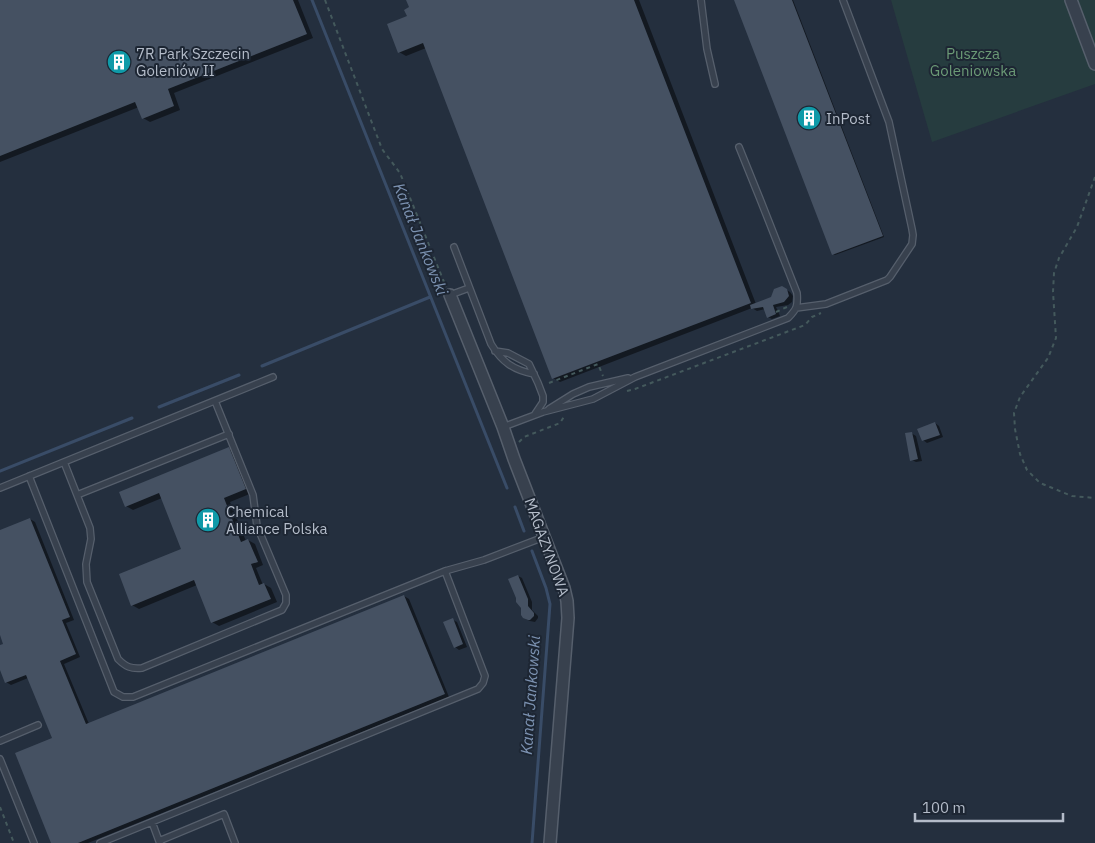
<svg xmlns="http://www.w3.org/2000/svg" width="1095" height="843" viewBox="0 0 1095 843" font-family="'IBM Plex Sans',sans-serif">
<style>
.green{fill:#263c3f}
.shadow{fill:#0007}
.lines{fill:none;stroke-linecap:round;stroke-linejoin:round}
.stream{stroke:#394c67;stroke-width:3}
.building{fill:#455162}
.lane-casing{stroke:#565f6c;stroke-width:8}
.street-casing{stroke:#565f6c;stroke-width:14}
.path{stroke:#44595c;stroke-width:2;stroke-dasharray:4 4;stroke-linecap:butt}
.lane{stroke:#38414e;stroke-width:5.5}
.street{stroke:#38414e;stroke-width:11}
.labels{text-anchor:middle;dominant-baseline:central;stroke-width:4;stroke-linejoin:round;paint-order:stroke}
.poi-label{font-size:15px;fill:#b4bcc9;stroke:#1d2633;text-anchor:start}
.park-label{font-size:15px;fill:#6b9a76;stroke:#1d2633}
.street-label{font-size:15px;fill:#b4bcc9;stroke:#1d2633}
.water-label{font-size:16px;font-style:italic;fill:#7c92b1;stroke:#1d2633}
</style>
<rect width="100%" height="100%" fill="#242f3e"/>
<!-- green -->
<path class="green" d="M891,0H1095V84L932,142Z"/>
<!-- shadow -->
<path class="shadow" d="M0,0H298L313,38L174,93L180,110L150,122L143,118L139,107L0,162Z
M407,0H639L756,304L772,298L785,289L790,292L793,296L792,302L788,305L776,307L780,316L772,319L768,317L765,309L757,311L752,308L560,382L553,378L426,48L406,56L399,52L410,8Z
M736,0H793L884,237L835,255L833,254Z
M935,423L939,426L943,437L927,443L923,440Z
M911,433L916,436L922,461L916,462L912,460Z
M229,449L235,453L252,493L230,502L246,541L248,540L255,544L263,565L256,568L263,585L264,584L271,588L277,602L219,626L212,622L197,585L139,609L132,605L183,550L162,498L133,510L126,506Z
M30,519L35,522L74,620L66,623L80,657L64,664L89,724L404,596L409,599L449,697L88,843H52L53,739L28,678L11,685L6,682L0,667V647L5,645L0,632V532Z
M518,576L522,578L532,602V610L538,616V618L535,622L530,621L526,619Z
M453,620L457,622L467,647L459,650L455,647Z"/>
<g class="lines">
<!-- stream -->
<path class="stream" d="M312,0L507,488
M262,366L430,297
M159,407L239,375
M0,471L132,418
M515,507L524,531
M532,551L546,588L550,604L532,843"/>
</g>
<!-- building -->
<path class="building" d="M0,0H293L307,34L168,89L174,106L142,119L135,102L0,156Z
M406,0H634L751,303L552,379L423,43L398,53L387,24L407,16L404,10L409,7Z
M734,0H792L883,236L832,255Z
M782,286L787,289L789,296L784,302L773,305L776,314L767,318L763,307L751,309L750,305L771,297L774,289Z
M935,422L940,435L922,441L917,429Z
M912,432L918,459L910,461L905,433Z
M229,447L246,489L224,498L241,542L248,539L258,562L251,564L259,585L264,583L271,599L211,623L194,580L131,606L119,574L181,549L159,493L125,507L119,492Z
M30,518L70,617L62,620L76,654L60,661L86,724L404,595L445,694L78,843H51L15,753L52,738L26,675L5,683L0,670V645L3,644L0,635V530Z
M518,575L528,599V606L534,613V616L530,620H528L523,618L521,615V608L516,602V598L508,579Z
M453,618L463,644L454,648L443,622Z"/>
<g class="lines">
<!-- lane casing -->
<g class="lane-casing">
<path id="lane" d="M701,0L707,49L715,84
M454,247L491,344C502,362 513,370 534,374
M450,295L469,288
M796,308L826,304L887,280L890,277L912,244L913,235L912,229L889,122L843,0
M495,351L508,353L529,364L538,383L543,396V402L535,414
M549,409L573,394L589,387L628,378
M503,427L543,412L593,399L635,377L788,318C797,309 798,306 797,293L760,199L739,147
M64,462L90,528L91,539L86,564L87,582L118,659C126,667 131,669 142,668L282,610L286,603V595L257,526L253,495L215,401
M29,476L114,692L123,697H133L445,571L485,676L483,683L478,689L100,843
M0,488L273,377
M77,495L229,434
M445,571L484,560L544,537
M0,741L38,725
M0,759L34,843
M152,822L159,841
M160,843L159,841L224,814L235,843"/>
</g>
<!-- street casing -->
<g class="street-casing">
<path id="street" d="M1071,0L1095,64
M450,295L503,427L514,459L564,588L567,601L568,618L550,843"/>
</g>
<!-- path -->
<path class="path" d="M325,0L382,149L400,173L446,287
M1095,177L1077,227L1059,258L1054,273L1053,292L1056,338L1048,358L1020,397L1014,413L1015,429L1020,454L1027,470L1040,483L1072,496L1095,498
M776,312L787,307
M549,383L598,364L603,376
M627,391L635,389L805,325L812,317L821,313
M519,442L524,437L560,423L565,415
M0,807L14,843"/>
<!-- lane -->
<use href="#lane" class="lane"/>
<!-- street -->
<use href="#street" class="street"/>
</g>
<!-- icons -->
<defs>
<g id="building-disc" transform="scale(1.25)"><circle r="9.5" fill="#0f9aa8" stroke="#1d2633"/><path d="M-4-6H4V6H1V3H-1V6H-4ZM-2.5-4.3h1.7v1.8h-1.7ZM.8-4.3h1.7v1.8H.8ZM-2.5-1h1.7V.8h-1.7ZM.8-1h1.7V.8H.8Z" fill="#fff"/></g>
</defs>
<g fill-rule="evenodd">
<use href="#building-disc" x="119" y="62"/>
<use href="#building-disc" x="809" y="118"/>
<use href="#building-disc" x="208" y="520"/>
</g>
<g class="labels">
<!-- poi labels -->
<g class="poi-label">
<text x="136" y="53">7R Park Szczecin<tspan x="136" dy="17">Goleniów II</tspan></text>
<text x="826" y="118">InPost</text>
<text x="226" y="511">Chemical<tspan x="226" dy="17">Alliance Polska</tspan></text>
</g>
<!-- park labels -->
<g class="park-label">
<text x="973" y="53">Puszcza<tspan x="973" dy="17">Goleniowska</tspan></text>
</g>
<!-- street labels -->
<g class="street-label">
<text transform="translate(547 547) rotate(70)">MAGAZYNOWA</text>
</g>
<!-- water labels -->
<g class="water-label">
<text transform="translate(421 239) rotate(68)">Kanał Jankowski</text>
<text transform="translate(530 695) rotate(-86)">Kanał Jankowski</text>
</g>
</g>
<!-- scale -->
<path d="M915 813v8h148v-8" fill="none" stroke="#b4bcc9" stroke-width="2.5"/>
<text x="922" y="813" font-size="15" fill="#b4bcc9" stroke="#1d2633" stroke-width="4" paint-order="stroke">100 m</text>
</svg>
